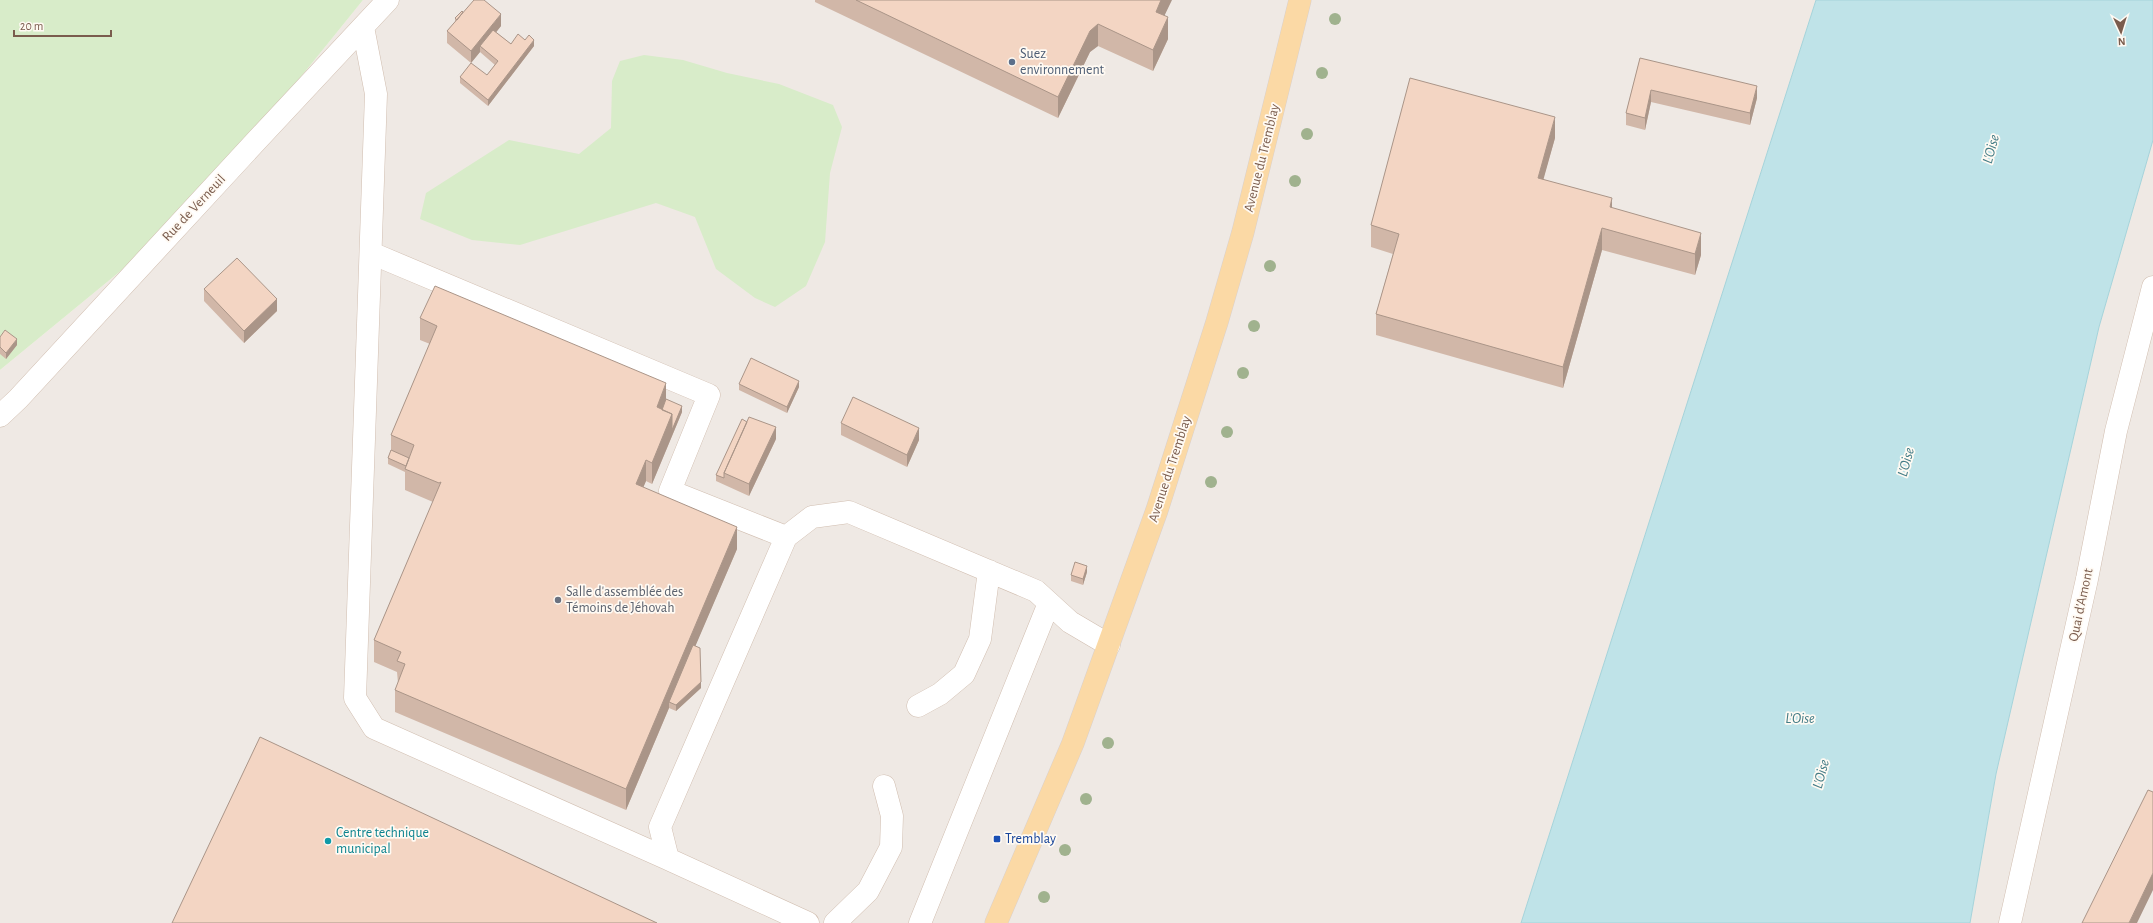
<svg xmlns="http://www.w3.org/2000/svg" width="2153" height="923" viewBox="0 0 2153 923" font-family="'Alegreya Sans',sans-serif">
<style>
.industrial{fill:#efe9e4}
.green{fill:#d8ecc9}
.water{fill:#bfe3e8;stroke:#a5d3da}
.lines{fill:none;stroke-linecap:round;stroke-linejoin:round}
.minor-casing{stroke:#d1beb0;stroke-width:23}
.major-casing{stroke:#dad1cd;stroke-width:23}
.minor{stroke:#fff;stroke-width:22}
.major{stroke:#fbd9a5;stroke-width:22}
.tree{fill:#a0b28e}
.wall{fill:#d1b7a8}
.shaded-wall{fill:#aa9588}
.building{fill:#f3d5c3;stroke:#aa9588}
.service-dot{fill:#5c6f8a;stroke:#fffaf3;stroke-width:1.5}
.worship-dot{fill:#6b7280;stroke:#fffaf3;stroke-width:1.5}
.transit-dot{fill:#1a4fb4;stroke:#fffaf3;stroke-width:1.5}
.culture-dot{fill:#0f9aa8;stroke:#fffaf3;stroke-width:1.5}
.labels{text-anchor:middle;dominant-baseline:central;stroke-width:3.5;stroke-linejoin:round;paint-order:stroke}
.service-label{font-size:14px;fill:#4e5e75;stroke:#fffaf3;text-anchor:start}
.street-label{font-size:14px;fill:#7a5c4d;stroke:#fffaf3}
.worship-label{font-size:14px;fill:#5b616d;stroke:#fffaf3;text-anchor:start}
.culture-label{font-size:14px;fill:#0d838f;stroke:#fffaf3;text-anchor:start}
.transit-label{font-size:14px;fill:#164399;stroke:#fffaf3;text-anchor:start}
.water-label{font-size:15px;font-style:italic;fill:#437c86;stroke:#fffaf3}
</style>
<rect width="100%" height="100%" fill="#fdf6ec"/>
<!-- industrial -->
<path class="industrial" d="M363,0H1816L1521,923H0V370L168,232L253,136Z
M2153,140V923H1970L1996,774L2099,327Z"/>
<!-- green -->
<path class="green" d="M0,0H363L253,136L168,232L0,370Z
M644,55L683,60L727,73L779,84L833,105L842,127L830,173L825,242L806,286L775,307L755,298L716,269L695,217L656,203L520,245L472,240L420,219L426,193L509,140L579,154L611,128L612,81L620,61Z"/>
<!-- water -->
<path class="water" d="M1816,0H2153V140L2099,327L1996,774L1970,923H1521Z"/>
<g class="lines">
<!-- minor casing -->
<g class="minor-casing">
<path id="minor" d="M363,27L376,94L355,698L374,728L668,859
M371,253L709,395L670,491L786,537
M0,416L18,399L258,139L388,0
M918,706L940,694L964,674L980,639L989,571
M808,923L668,859L660,827L786,537L812,517L849,512L1036,591L1070,622L1109,645
M835,923L868,891L891,847L892,816L884,786
M920,923L1049,603
M2010,923L2087,579L2116,431L2153,287"/>
</g>
<!-- major casing -->
<g class="major-casing">
<path id="major" d="M996,923L1073,743L1157,510L1217,322L1243,232L1300,0"/>
</g>
<!-- minor -->
<use href="#minor" class="minor"/>
<!-- major -->
<use href="#major" class="major"/>
</g>
<!-- trees -->
<g class="tree">
<circle cx="1335" cy="19" r="6"/>
<circle cx="1322" cy="73" r="6"/>
<circle cx="1307" cy="134" r="6"/>
<circle cx="1295" cy="181" r="6"/>
<circle cx="1270" cy="266" r="6"/>
<circle cx="1254" cy="326" r="6"/>
<circle cx="1243" cy="373" r="6"/>
<circle cx="1227" cy="432" r="6"/>
<circle cx="1211" cy="482" r="6"/>
<circle cx="1108" cy="743" r="6"/>
<circle cx="1086" cy="799" r="6"/>
<circle cx="1065" cy="850" r="6"/>
<circle cx="1044" cy="897" r="6"/>
</g>
<!-- wall -->
<path class="wall" d="M815,0H1171L1164,16L1168,39L1153,71L1098,46L1090,52L1058,118L815,2Z
M463,12L501,26L496,32L511,44L534,46L488,106L460,83V77L487,75L495,65L480,52L471,63L447,43V31L455,22V18Z
M1640,58L1757,98L1750,125L1651,102L1645,130L1626,125V113Z
M1555,138L1543,179L1612,208L1701,255L1695,275L1602,250L1563,388L1376,335V314L1393,254L1371,247V225Z
M204,289L277,311L244,343L204,301Z
M420,318L666,399L682,412L652,484L646,481L643,487L737,549L695,646L701,688L676,711L669,708L626,810L395,712V690L398,683L397,672L374,662V640L433,502L405,490V472L388,464V458L391,450V435L430,344L420,340Z
M0,337L17,345L6,359L0,354Z
M739,384L799,387L787,413L739,390Z
M841,423L919,440L907,467L841,435Z
M776,439L749,496L716,481V475Z
M1087,572L1083,585L1071,581V575Z"/>
<!-- shaded-wall -->
<path class="shaded-wall" d="M1161,0H1172L1156,33V12Z
M501,14V26L483,49L480,46V52L471,63V51Z
M1168,17V39L1153,71V50Z
M1098,24V46L1090,52L1058,118V97L1090,31Z
M534,40V46L488,106V100Z
M1757,86V98L1750,125V113Z
M1651,90V102L1645,130V118Z
M1555,117V138L1538,199V178Z
M1612,198V219L1610,207Z
M1602,228V250L1563,388V367Z
M1701,233V255L1695,275V254Z
M277,299V311L244,343V331Z
M17,339V345L6,359V353Z
M799,381V387L787,413V407Z
M666,383V405L657,423V407Z
M682,406V412L652,484V463L672,414Z
M776,427V439L749,496V484Z
M919,428V440L907,467V455Z
M646,460V481L636,505V484Z
M737,527V549L671,703L669,702V708L626,810V789Z
M1087,566V572L1083,585V579Z
M701,682V688L676,711V705Z
M2153,873V890L2137,923H2129Z"/>
<!-- building -->
<path class="building" d="M474,0H484L501,14L471,51L447,31Z
M856,0H1161L1156,12L1168,17L1153,50L1098,24L1090,31L1058,97Z
M462,11L463,12L457,20L455,18Z
M493,30L511,44L518,34L525,40L529,35L534,40L488,100L460,77L471,63L487,75L498,61L480,46Z
M1640,58L1757,86L1750,113L1651,90L1645,118L1626,113Z
M1410,78L1555,117L1538,178L1612,198L1610,207L1701,233L1695,254L1602,228L1563,367L1376,314L1399,234L1371,225Z
M237,258L277,299L244,331L204,289Z
M435,286L666,383L657,407L672,414L652,463L646,460L636,484L737,527L626,789L395,690L405,664L397,661L401,652L374,640L441,482L439,483L405,469L414,445L391,435L437,326L420,318Z
M5,330L17,339L6,353L0,347V337Z
M751,358L799,381L787,407L739,384Z
M853,397L919,428L907,455L841,423Z
M666,399L682,406L672,430V414L662,410Z
M749,417L776,427L749,484L724,473Z
M742,419L747,422L724,473V478L716,475Z
M391,450L409,458L406,466L388,458Z
M1075,562L1087,566L1083,579L1071,575Z
M693,645L700,648L701,682L676,705L669,702Z
M260,737L657,923H172Z
M2148,790L2153,792V873L2129,923H2082Z"/>
<!-- markers -->
<circle class="service-dot" cx="1012" cy="62" r="4"/>
<circle class="worship-dot" cx="558" cy="600" r="4"/>
<rect class="transit-dot" x="993" y="835" width="8" height="8" rx="2"/>
<circle class="culture-dot" cx="328" cy="841" r="4"/>
<g class="labels">
<!-- service labels -->
<g class="service-label">
<text x="1020" y="54">Suez<tspan x="1020" dy="16">environnement</tspan></text>
</g>
<!-- street labels -->
<g class="street-label">
<text transform="translate(1262 158) rotate(-76)">Avenue du Tremblay</text>
<text transform="translate(194 208) rotate(-47)">Rue de Verneuil</text>
<text transform="translate(1170 469) rotate(-72)">Avenue du Tremblay</text>
<text transform="translate(2081 605) rotate(-78)">Quai d'Amont</text>
</g>
<!-- worship labels -->
<g class="worship-label">
<text x="566" y="592">Salle d'assemblée des<tspan x="566" dy="16">Témoins de Jéhovah</tspan></text>
</g>
<!-- culture labels -->
<g class="culture-label">
<text x="336" y="833">Centre technique<tspan x="336" dy="16">municipal</tspan></text>
</g>
<!-- transit labels -->
<g class="transit-label">
<text x="1005" y="839">Tremblay</text>
</g>
<!-- water labels -->
<g class="water-label">
<text transform="translate(1991 149) rotate(-75)">L'Oise</text>
<text transform="translate(1906 462) rotate(-75)">L'Oise</text>
<text x="1800" y="718">L’Oise</text>
<text transform="translate(1821 774) rotate(-75)">L'Oise</text>
</g>
</g>
<!-- north arrow -->
<g transform="translate(2121 32) rotate(176)" stroke="#fffaf3" stroke-width="3" paint-order="stroke">
<path d="M0-3L7 15L0 10L-7 15Z" fill="#7a5c4d"/>
<text y="-6" font-size="11" font-weight="bold" text-anchor="middle" fill="#7a5c4d">N</text>
</g>
<!-- scale -->
<path d="M14 30v6h97v-6" fill="none" stroke="#7a5c4d" stroke-width="2"/>
<text x="20" y="30" font-size="12" fill="#7a5c4d" stroke="#fffaf3" stroke-width="3" paint-order="stroke">20 m</text>
</svg>
